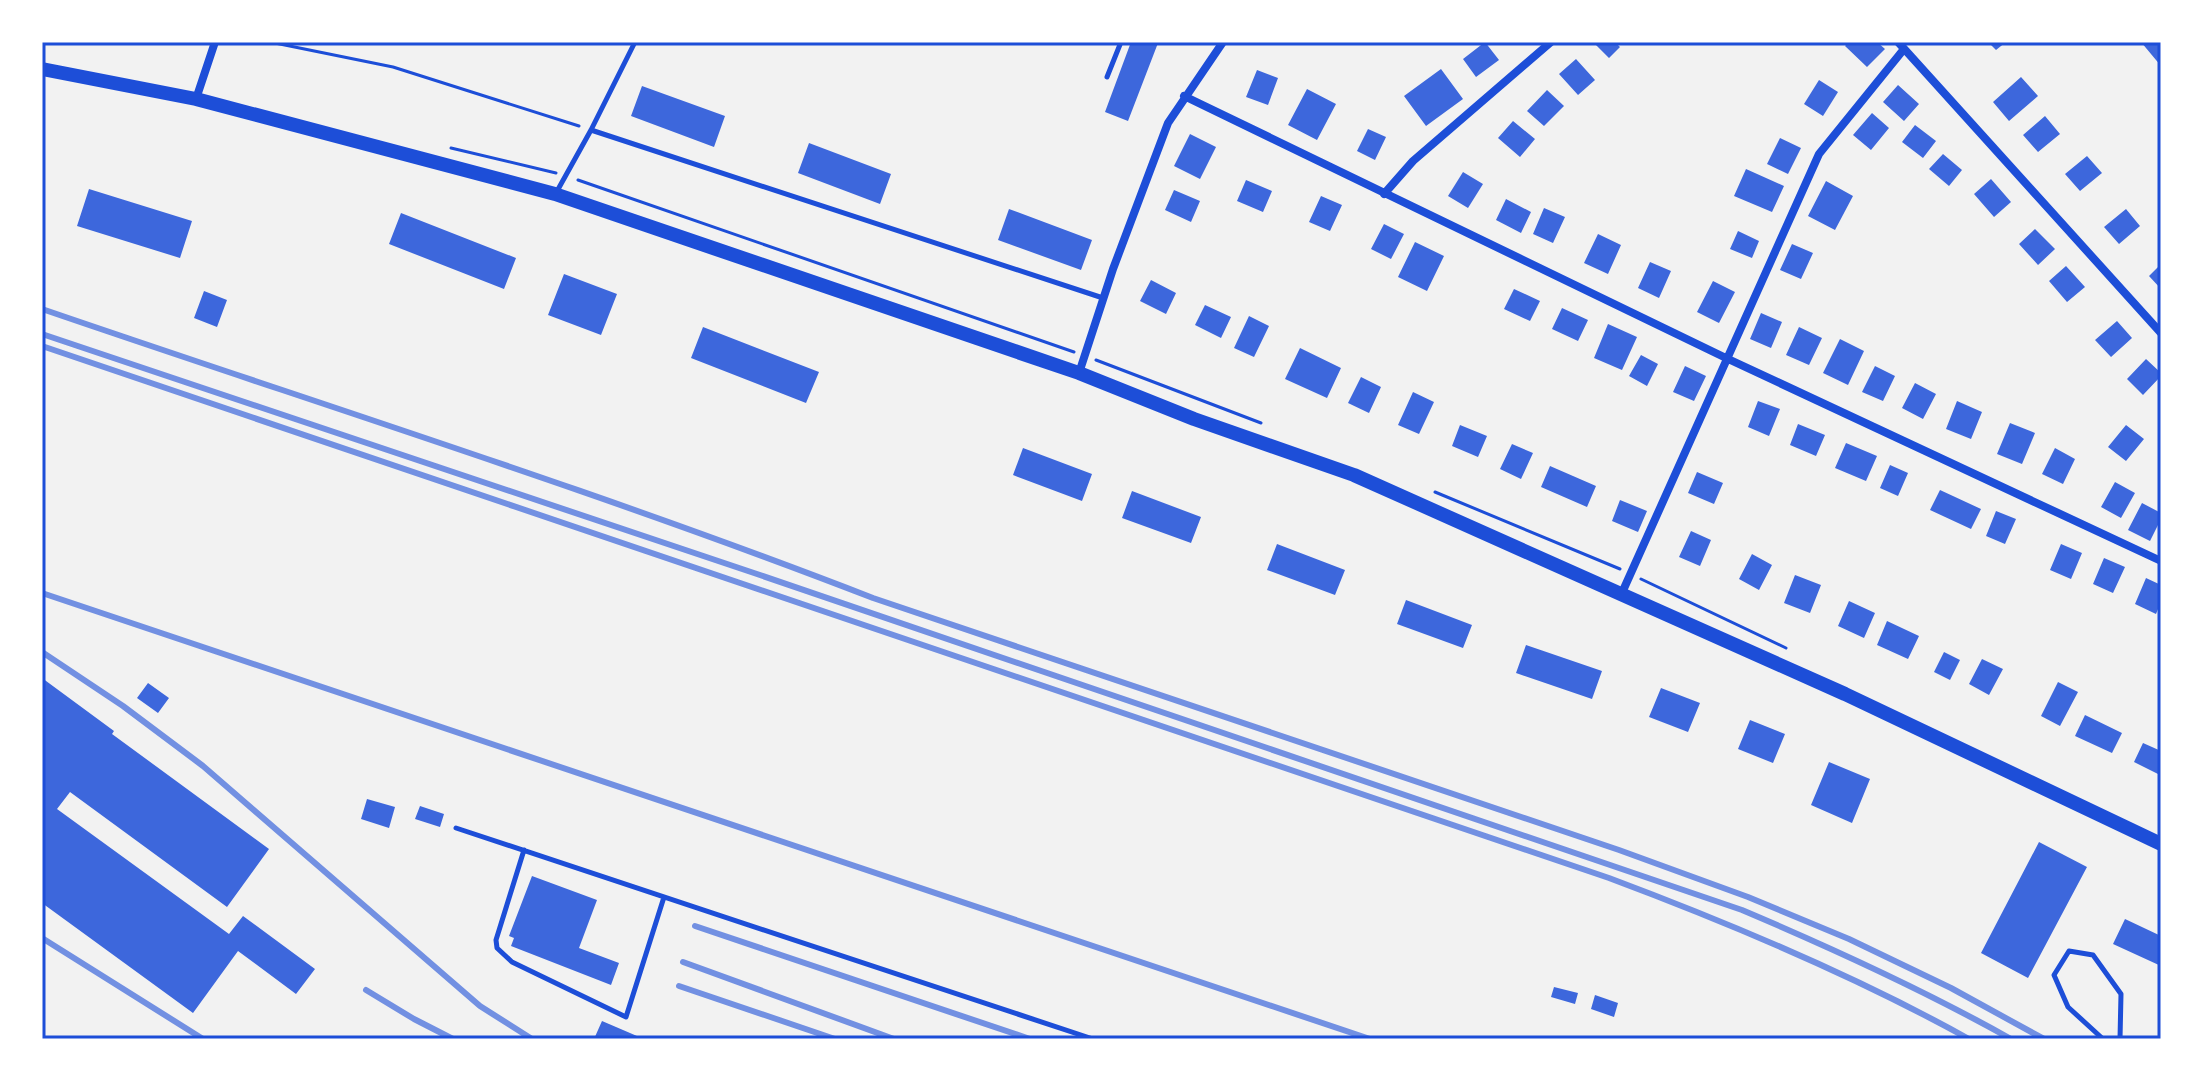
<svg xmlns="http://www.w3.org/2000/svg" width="2203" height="1081" viewBox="0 0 2203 1081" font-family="Roboto,sans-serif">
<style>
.building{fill:#3d67dc}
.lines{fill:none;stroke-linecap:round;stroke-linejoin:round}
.path{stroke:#1d4ed8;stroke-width:3}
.service{stroke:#1d4ed8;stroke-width:5}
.minor{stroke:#1d4ed8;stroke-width:8}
.secondary{stroke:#1d4ed8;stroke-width:14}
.rail{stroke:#7290e2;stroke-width:6}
.neatline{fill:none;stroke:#1d4ed8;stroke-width:3}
</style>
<rect width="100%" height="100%" fill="#f2f2f2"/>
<!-- building -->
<path class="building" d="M1131,42L1158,43L1128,121L1105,112Z
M1485,42L1499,60L1476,77L1463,59Z
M1597,42H1615L1620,47L1609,58L1595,44Z
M1849,42H1877L1885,49L1867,67L1845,46Z
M1988,42H2006L1996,50Z
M2141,42H2161V66Z
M1576,59L1595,80L1578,95L1559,74Z
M1441,69L1463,99L1426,126L1404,96Z
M1257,70L1278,78L1268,105L1246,97Z
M2021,77L2038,96L2009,121L1993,102Z
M1819,80L1838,92L1823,116L1804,104Z
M1898,85L1919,104L1904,121L1883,102Z
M642,86L725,116L714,147L631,116Z
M1307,89L1336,104L1317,140L1288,125Z
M1547,90L1564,106L1544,126L1527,111Z
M1872,113L1889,128L1871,150L1853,135Z
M2045,116L2060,134L2038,152L2023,135Z
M1513,121L1535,139L1520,157L1498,138Z
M1915,125L1936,141L1923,158L1902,142Z
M1368,129L1386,137L1375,160L1357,151Z
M1190,134L1216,147L1200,179L1174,166Z
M1780,138L1801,148L1788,174L1767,164Z
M809,143L891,174L880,204L798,173Z
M1943,154L1962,170L1949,186L1929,169Z
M2087,156L2102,173L2080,191L2065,174Z
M1746,169L1784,186L1772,212L1734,196Z
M1463,172L1483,184L1468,208L1448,196Z
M1991,179L2011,202L1994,217L1974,194Z
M1246,180L1272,191L1263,212L1237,201Z
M1826,181L1853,196L1835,230L1808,216Z
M89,189L192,221L180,258L77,226Z
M1174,190L1200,201L1191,222L1165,210Z
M1321,196L1342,205L1330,231L1309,222Z
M1506,199L1531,212L1521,233L1496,220Z
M1544,208L1565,217L1553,243L1533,234Z
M1009,209L1092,240L1081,270L998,240Z
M2126,209L2140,226L2119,244L2104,227Z
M401,213L516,258L504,289L389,244Z
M1384,224L1404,234L1391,259L1371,249Z
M2035,229L2055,249L2038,265L2019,244Z
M1738,231L1759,241L1752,258L1730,249Z
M1598,234L1621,245L1608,274L1584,263Z
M1415,242L1444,256L1427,291L1398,277Z
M1792,244L1813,253L1801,279L1780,270Z
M1650,262L1671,271L1659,298L1638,288Z
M2161,264V289L2149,276Z
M2066,266L2085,287L2067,302L2049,281Z
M564,274L617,294L601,335L548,315Z
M1151,280L1176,293L1166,314L1140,301Z
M1713,281L1735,292L1719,323L1697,312Z
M1514,289L1540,301L1530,321L1504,309Z
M204,291L227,300L217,327L194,318Z
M1205,305L1231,317L1221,338L1195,325Z
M1562,308L1588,320L1578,341L1552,329Z
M1761,313L1782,322L1771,348L1750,339Z
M1249,316L1269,326L1254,357L1234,348Z
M2117,321L2132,338L2111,357L2095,340Z
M1608,324L1637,337L1622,370L1594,358Z
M703,327L819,372L806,403L691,358Z
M1799,327L1822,338L1809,365L1786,355Z
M1840,339L1864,351L1848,385L1823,373Z
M1300,348L1341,368L1327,398L1285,379Z
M1641,355L1658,364L1647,386L1629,376Z
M2146,359L2161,373V376L2143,395L2127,379Z
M1685,366L1706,376L1694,401L1673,392Z
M1875,366L1895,376L1883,401L1862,392Z
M1361,377L1381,387L1369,413L1348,403Z
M1915,383L1936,394L1923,419L1902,408Z
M1413,392L1434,402L1419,434L1398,425Z
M1758,401L1780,409L1769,436L1748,427Z
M1957,401L1982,412L1971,439L1946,429Z
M2010,423L2035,433L2022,464L1997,454Z
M1798,424L1825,435L1816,456L1790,445Z
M1460,425L1487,436L1478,457L1452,446Z
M2126,425L2144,439L2126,461L2108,447Z
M1846,443L1877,456L1866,481L1835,468Z
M1512,444L1533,453L1521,479L1500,469Z
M1023,448L1092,474L1082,501L1013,475Z
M2055,448L2075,459L2063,484L2042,474Z
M1890,465L1908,473L1898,496L1880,488Z
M1550,466L1596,486L1587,507L1541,487Z
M1697,472L1723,483L1714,504L1688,493Z
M2115,482L2135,493L2121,518L2101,507Z
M1940,490L1981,509L1971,529L1930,510Z
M1132,491L1201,517L1191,543L1122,518Z
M1620,500L1647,511L1638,532L1612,521Z
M2142,503L2161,513V519L2150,541L2128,530Z
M1996,511L2016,519L2005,544L1986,536Z
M1691,531L1711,540L1700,566L1679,557Z
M1277,544L1345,570L1335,595L1267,570Z
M2061,544L2082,553L2071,579L2050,570Z
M1752,554L1772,565L1759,590L1739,579Z
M2104,558L2125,567L2113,593L2093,584Z
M1795,575L1821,585L1810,613L1784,603Z
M2146,578L2161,585V602L2156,614L2135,604Z
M1406,600L1472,625L1463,648L1397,624Z
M1849,601L1875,613L1864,638L1838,626Z
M1887,621L1919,636L1908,659L1877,645Z
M1526,645L1602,671L1592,699L1516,673Z
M1944,652L1960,660L1950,680L1934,672Z
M1982,659L2003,669L1989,695L1969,684Z
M42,678L114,731L112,734L269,849L227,907L70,792L57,809L229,934L243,916L315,969L296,994L238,951L193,1013L42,903Z
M2058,682L2078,692L2060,726L2041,716Z
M148,683L169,698L158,713L137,698Z
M1661,688L1700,703L1688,732L1649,717Z
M2085,715L2122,733L2112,753L2075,736Z
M1750,720L1785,734L1773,763L1738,749Z
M2143,743L2161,751V767L2158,774L2134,762Z
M1829,762L1870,779L1852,823L1811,805Z
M367,799L395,807L389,828L361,819Z
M420,806L444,814L440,827L415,819Z
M2039,842L2087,867L2028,978L1981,953Z
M532,876L597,900L579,948L619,963L611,985L511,946L514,938L509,936Z
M2125,919L2161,936V966L2113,944Z
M1554,987L1578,993L1575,1004L1551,997Z
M1595,995L1618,1003L1614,1017L1591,1009Z
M602,1021L644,1039H594Z"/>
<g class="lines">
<!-- path -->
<path class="path" d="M270,42L393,67L579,126
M451,148L556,173
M578,180L1074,352
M1096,360L1261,423
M1435,492L1620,569
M1641,579L1786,648"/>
<!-- service -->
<path class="service" d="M1107,77L1121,42
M591,130L1103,298
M556,193L591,130L635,42
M456,828L1093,1039
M524,850L496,940L497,948L512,962L626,1017L664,897
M2103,1039L2068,1007L2054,975L2069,951L2093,955L2121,994L2120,1039"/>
<!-- minor -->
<path class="minor" d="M1898,42L2161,333
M1184,96L1726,358L2161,561
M196,99L215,42
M1384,194L1413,161L1551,42
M1079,373L1113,269L1168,123L1223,42
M1621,595L1819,154L1904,49"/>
<!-- secondary -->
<path class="secondary" d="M42,69L196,99L555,194L1079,373L1194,419L1354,475L1845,694L2161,844"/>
<!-- rail -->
<path class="rail" d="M42,309C319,404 600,492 873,598L1619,850L1748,897L1849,939L1951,988L2044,1039
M42,334L754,573L1742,910C1834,949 1924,990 2011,1039
M42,346L1609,878C1732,924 1854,975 1969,1039
M42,593L1370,1039
M42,652L123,706L203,766L480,1006L532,1039
M695,926L1030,1039
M42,938L203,1039
M683,962L894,1039
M679,986L835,1039
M366,990L414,1019L453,1039"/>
</g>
<!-- border -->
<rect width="2203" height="1081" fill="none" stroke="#ffffff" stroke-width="88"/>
<rect x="44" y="44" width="2115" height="993" class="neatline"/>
</svg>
